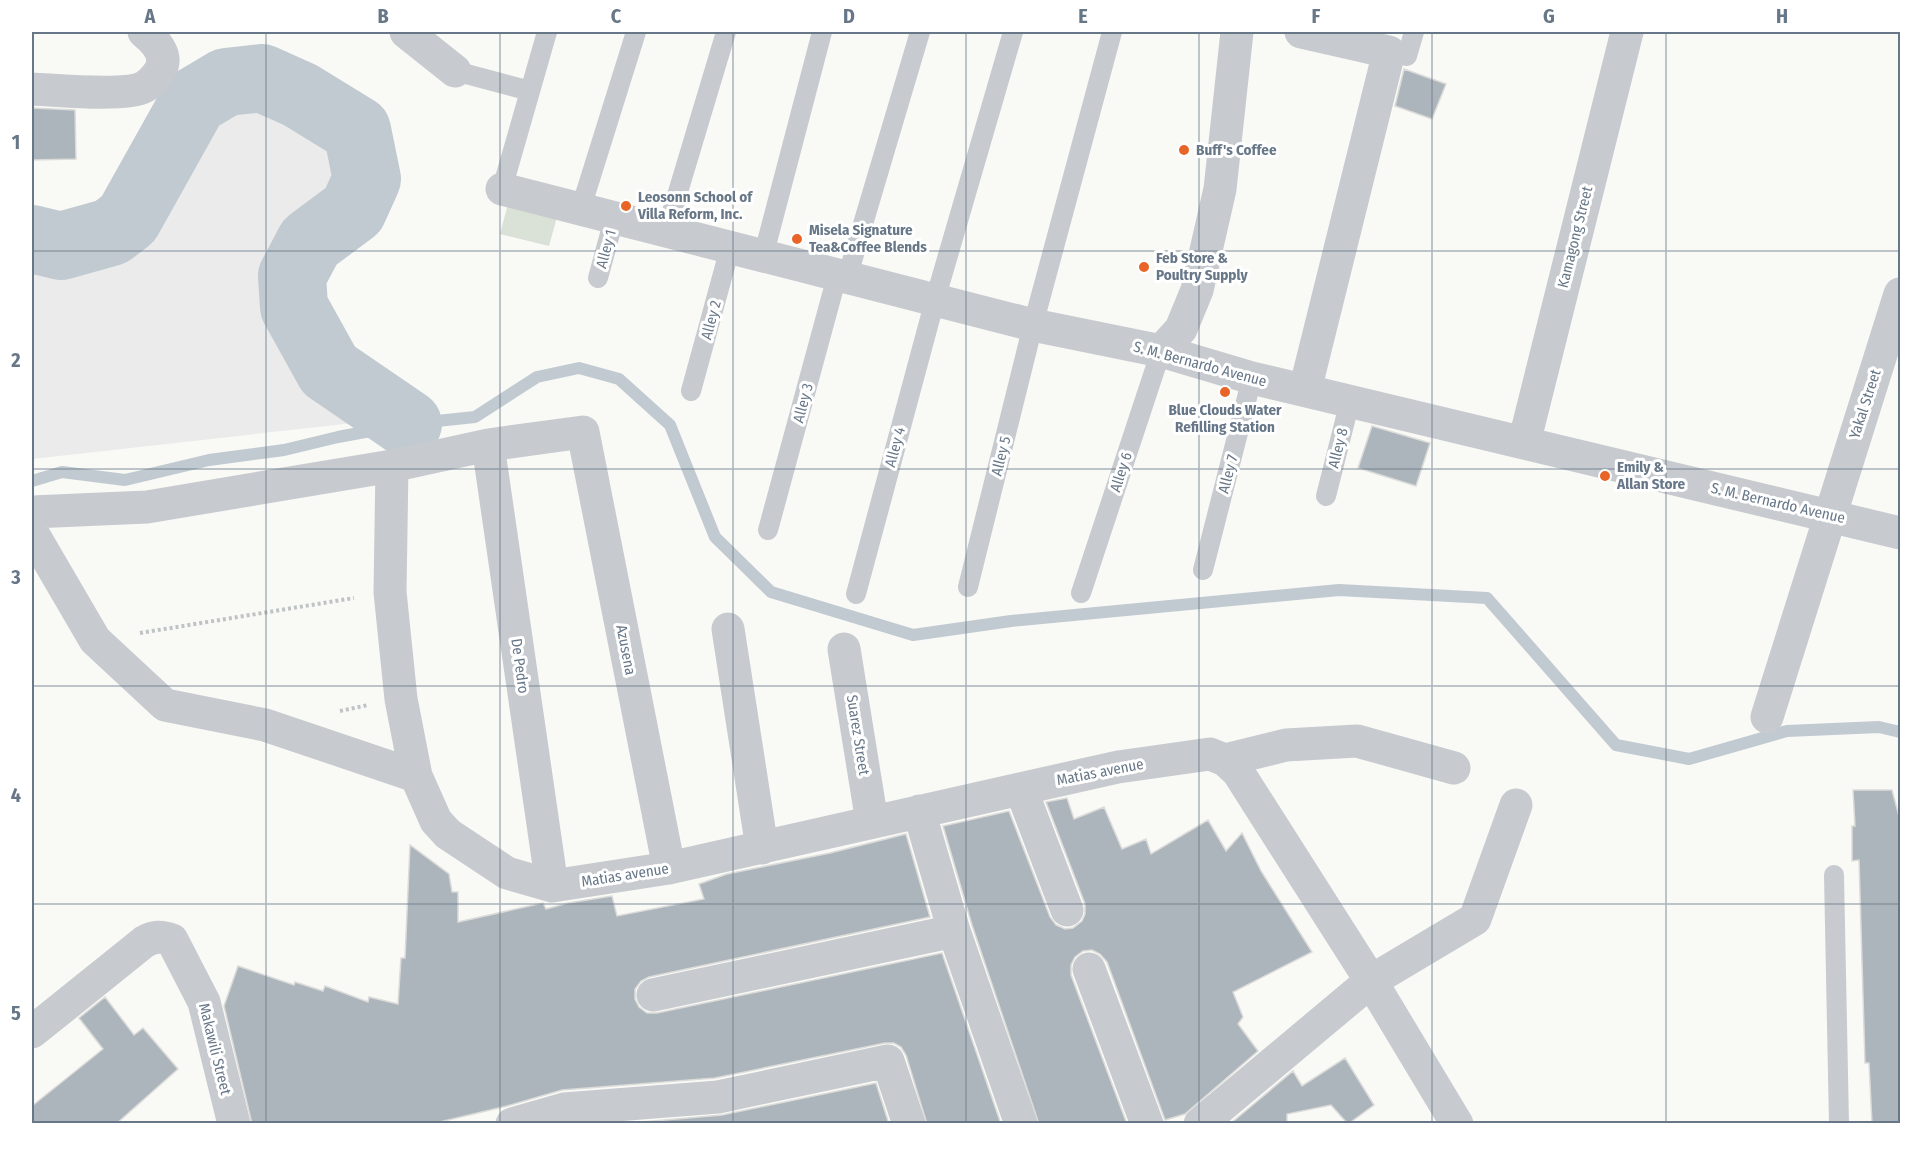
<svg xmlns="http://www.w3.org/2000/svg" width="1932" height="1155" viewBox="0 0 1932 1155" font-family="'Fira Sans Condensed',sans-serif">
<style>
.built{fill:#eaebea}
.green{fill:#dae1d7}
.lines{fill:none;stroke-linecap:round;stroke-linejoin:round}
.stream{stroke:#c1cad0;stroke-width:12}
.river{stroke:#c1cad0;stroke-width:68}
.building{fill:#adb5bc;stroke:#dbdbd9;stroke-width:1.5}
.path{stroke:#c0c3c5;stroke-width:4;stroke-dasharray:3 3;stroke-linecap:butt}
.lane{stroke:#c7cace;stroke-width:20}
.street{stroke:#c7cace;stroke-width:33}
.grid{fill:none;stroke:#677788;stroke-width:1.5;stroke-opacity:0.55}
.poi-dot{fill:#e86527;stroke:#fff;stroke-width:2}
.labels{text-anchor:middle;dominant-baseline:central;stroke-width:6;stroke-linejoin:round;paint-order:stroke}
.poi-label{font-size:15px;font-weight:bold;fill:#677788;stroke:#fff;text-anchor:start}
.street-label{font-size:15px;fill:#677788;stroke:#fff}
.neatline{fill:none;stroke:#677788;stroke-width:2}
.grid-label{font-size:20px;text-anchor:middle;font-weight:bold;fill:#677788}
</style>
<rect width="100%" height="100%" fill="#f9f9f6"/>
<!-- built -->
<path class="built" d="M254,96L346,151L340,196L298,223L269,286L296,361L362,422L32,459V263L36,266L115,250L209,109Z"/>
<!-- green -->
<path class="green" d="M508,204L557,217L549,246L500,234Z"/>
<g class="lines">
<!-- stream -->
<path class="stream" d="M32,481L62,472L125,480L209,460L284,450L338,437L408,424L475,417L537,377L579,368L619,379L670,425L715,537L771,592L913,635L1011,621L1339,590L1487,598L1616,745L1689,759L1787,731L1879,727L1900,732"/>
<!-- river -->
<path class="river" d="M32,239L61,246L111,232L128,219L194,101L226,82L262,78L300,95L357,130L367,179L353,210L310,242L292,276L294,307L329,370L408,424"/>
</g>
<!-- building -->
<path class="building" d="M1404,69L1446,84L1432,119L1395,106Z
M32,108L75,110L76,159L32,160Z
M1372,426L1430,443L1416,486L1358,468Z
M1853,790H1892L1900,820V1124H1872L1869,1063H1865L1859,860L1852,861V826H1855Z
M1067,798L1074,819L1104,807L1122,849L1146,839L1151,854L1208,820L1226,851L1242,833L1261,871L1312,952L1233,992L1243,1017L1238,1024L1258,1051L1185,1114L1165,1120L1107,962L1100,954L1092,950L1083,951L1075,957L1071,965V975L1127,1124H1039L972,925L943,826L1009,811L1050,917L1056,925L1065,929L1073,928L1082,921L1085,914V904L1046,802Z
M906,834L930,917L649,977L641,981L635,989V999L639,1007L647,1013H657L942,953L1001,1124H927L906,1055L901,1047L894,1043H885L715,1078L562,1090L507,1106L431,1124H252L224,1006L238,966L294,985L295,982L323,991L325,986L368,1002L369,997L398,1004L401,958H405L410,845L449,874L452,892H458V922L543,903L546,909L568,903L612,896L617,916L704,899L699,884L727,874L830,853Z
M105,997L134,1035L143,1028L178,1069L116,1124H32V1106L103,1049L79,1018Z
M1345,1058L1374,1105L1348,1124L1331,1105L1287,1114V1124H1230L1293,1071L1302,1086Z
M876,1083L889,1124H619L722,1115Z"/>
<g class="lines">
<!-- path -->
<path class="path" d="M140,633L354,598
M340,711L368,705"/>
<!-- lane -->
<path class="lane" d="M1389,52L1407,56L1414,32
M455,71L530,91
M502,189L547,32
M580,211L636,32
M666,232L726,32
M763,257L822,32
M598,278L614,219
M847,278L920,32
M691,391L730,248
M1326,496L1350,401
M768,530L837,276
M1203,570L1252,378
M968,587L1033,325L1112,32
M1081,593L1161,351
M856,594L935,300L1013,32
M1834,875L1839,1124"/>
<!-- street -->
<path class="street" d="M406,32L455,71
M1301,32L1389,52L1305,390
M32,89C56,90 125,97 144,87C150,84 156,77 160,71C169,55 155,41 144,32
M502,189L1033,325L1161,351L1252,378L1900,533
M1161,351L1181,329L1197,290L1220,189L1237,32
M1524,443L1627,32
M488,445L552,886
M392,466L390,592L401,699L416,776L436,821L448,834L507,873L552,886L669,868L1118,767L1210,754L1225,760L1238,772L1371,981L1457,1124
M32,512L147,507L392,466L488,445L583,432L669,868
M32,532L95,640L165,705L265,725L416,776
M728,629L762,848
M844,649L872,822
M1767,717L1900,294
M1225,760L1286,745L1357,741L1454,768
M1021,789L1067,910
M919,811L954,931L1021,1124
M1089,969L1147,1124
M653,995L954,931
M32,1032L144,942C154,936 161,936 172,940L204,1002L234,1124
M512,1124L564,1109L718,1097L888,1061L909,1124
M1200,1124L1371,981L1475,919L1516,805"/>
</g>
<!-- grid -->
<path class="grid" d="M266,32V1124M500,32V1124M733,32V1124M966,32V1124M1199,32V1124M1432,32V1124M1666,32V1124M32,251H1900M32,469H1900M32,686H1900M32,904H1900"/>
<!-- markers -->
<g class="poi-dot">
<circle cx="1184" cy="150" r="6"/>
<circle cx="626" cy="206" r="6"/>
<circle cx="797" cy="239" r="6"/>
<circle cx="1144" cy="267" r="6"/>
<circle cx="1225" cy="392" r="6"/>
<circle cx="1605" cy="476" r="6"/>
</g>
<g class="labels">
<!-- poi labels -->
<g class="poi-label">
<text x="1196" y="150">Buff's Coffee</text>
<text x="638" y="197">Leosonn School of<tspan x="638" dy="17">Villa Reform, Inc.</tspan></text>
<text x="809" y="230">Misela Signature<tspan x="809" dy="17">Tea&amp;Coffee Blends</tspan></text>
<text x="1156" y="258">Feb Store &amp;<tspan x="1156" dy="17">Poultry Supply</tspan></text>
<text x="1225" y="410" text-anchor="middle">Blue Clouds Water<tspan x="1225" dy="17">Refilling Station</tspan></text>
<text x="1617" y="467">Emily &amp;<tspan x="1617" dy="17">Allan Store</tspan></text>
</g>
<!-- street labels -->
<g class="street-label">
<text transform="translate(1575 237) rotate(-76)">Kamagong Street</text>
<text transform="translate(606 249) rotate(-75)">Alley 1</text>
<text transform="translate(711 320) rotate(-75)">Alley 2</text>
<text transform="translate(1200 364) rotate(15)">S. M. Bernardo Avenue</text>
<text transform="translate(803 403) rotate(-75)">Alley 3</text>
<text transform="translate(1865 404) rotate(-72)">Yakal Street</text>
<text transform="translate(895 447) rotate(-75)">Alley 4</text>
<text transform="translate(1338 448) rotate(-76)">Alley 8</text>
<text transform="translate(1001 456) rotate(-76)">Alley 5</text>
<text transform="translate(1121 472) rotate(-72)">Alley 6</text>
<text transform="translate(1228 474) rotate(-76)">Alley 7</text>
<text transform="translate(1778 503) rotate(13)">S. M. Bernardo Avenue</text>
<text transform="translate(626 650) rotate(79)">Azusena</text>
<text transform="translate(520 666) rotate(82)">De Pedro</text>
<text transform="translate(858 735) rotate(81)">Suarez Street</text>
<text transform="translate(1100 772) rotate(-11)">Matias avenue</text>
<text transform="translate(625 875) rotate(-9)">Matias avenue</text>
<text transform="translate(215 1049) rotate(76)">Makawili Street</text>
</g>
</g>
<!-- border -->
<rect width="1932" height="1155" fill="none" stroke="#ffffff" stroke-width="66"/>
<rect x="33" y="33" width="1866" height="1089" class="neatline"/>
<g class="grid-label">
<text x="150" y="23">A</text>
<text x="383" y="23">B</text>
<text x="616" y="23">C</text>
<text x="849" y="23">D</text>
<text x="1083" y="23">E</text>
<text x="1316" y="23">F</text>
<text x="1549" y="23">G</text>
<text x="1782" y="23">H</text>
<text x="16" y="149">1</text>
<text x="16" y="367">2</text>
<text x="16" y="584">3</text>
<text x="16" y="802">4</text>
<text x="16" y="1020">5</text>
</g>
</svg>
